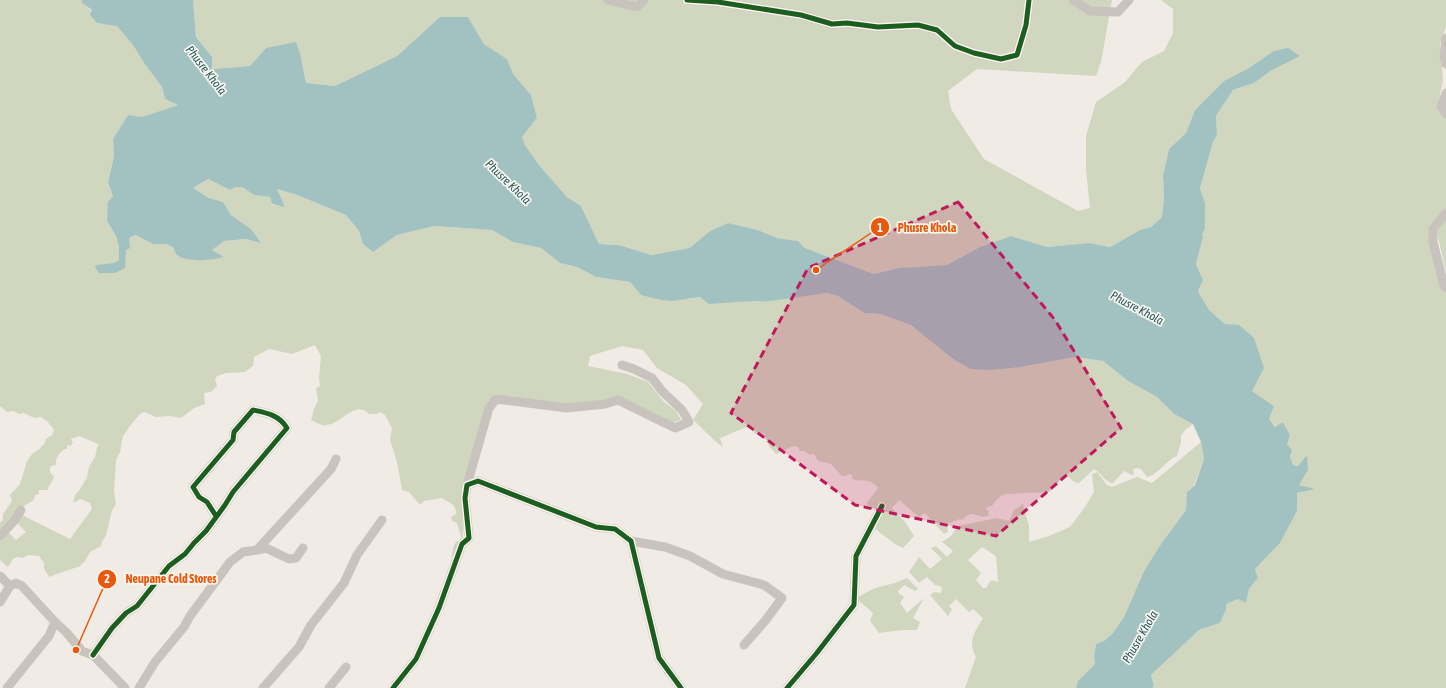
<svg xmlns="http://www.w3.org/2000/svg" width="1446" height="688" viewBox="0 0 1446 688" font-family="'Asap Condensed',sans-serif">
<style>
.green{fill:#d1d6bf;fill-rule:evenodd}
.water{fill:#a1c2c1}
.lines{fill:none;stroke-linecap:round;stroke-linejoin:round}
.minor{stroke:#c9c3be;stroke-width:9}
.cycleway-casing{stroke:#fbf5ee;stroke-width:8}
.cycleway{stroke:#1b5e20;stroke-width:5}
.marked{fill:#c2185b;fill-opacity:0.2;stroke:#c2185b;stroke-width:3;stroke-dasharray:8 5;stroke-linejoin:round}
.labels{text-anchor:middle;dominant-baseline:central;stroke-width:3.5;stroke-linejoin:round;paint-order:stroke}
.water-label{font-size:12px;font-style:italic;fill:#1f5a5e;stroke:#fbf5ee}
.leader{fill:none;stroke:#e8590c;stroke-width:1.5}
.callout-dot{fill:#e8590c;stroke:#fbf5ee;stroke-width:1.5}
.mark-label{font-size:12px;text-anchor:middle;font-weight:bold;fill:#fff}
.callout-label{font-size:12px;text-anchor:middle;font-weight:bold;fill:#e8590c;stroke:#fbf5ee;stroke-width:3.5;stroke-linejoin:round;paint-order:stroke}
</style>
<rect width="100%" height="100%" fill="#f0ebe5"/>
<!-- green -->
<path class="green" d="M0,0H82V3L92,11L97,23L117,25L133,45L144,63L162,87L165,99L178,105L142,117L128,115L113,139L114,156L108,182L113,196L107,221L116,236L119,247V260L114,263L100,265L99,273L126,258V250L129,238L137,235L153,244H166L173,247L175,253L223,257L212,250L224,241L246,239L260,243L251,229L231,215L223,202L209,198L193,188L208,179L230,190L235,186L242,187L254,195L270,197L272,205L285,206L276,189L297,195L346,215L359,231L363,244L373,252L397,235L434,226L492,230L513,242L541,248L560,263L577,267L596,277L630,282L641,295L690,299L700,297L736,302H754L827,293L838,296L864,313L880,314L911,325L926,336L1021,367L1075,357L1103,361L1128,381L1157,397L1174,414L1193,424L1185,430L1181,436V442L1177,456C1166,460 1158,475 1147,477L1141,469L1137,468L1133,469L1134,474L1132,475L1124,471L1112,484C1104,480 1101,473 1094,469L1079,483L1074,482L1069,477H1062L1050,492L1006,494C999,496 996,500 992,506L987,507L986,509L989,511L988,516C975,520 975,507 962,520L960,519L947,524L948,532L944,534L925,513L919,517L899,500L892,508L905,522L914,536L903,548L895,544L874,528L878,508H873L866,504L878,488C868,476 863,483 852,479V475L849,474L846,476H842L831,464L818,461L814,454C811,455 807,454 805,451H800L798,447L793,446L776,454L769,446L763,433L755,434L749,426L720,438L723,447C712,440 704,429 693,420L703,404L686,385L657,368L643,350L622,346L590,356L588,366L627,374L648,382L664,402L676,411L681,420L670,423L618,399L561,406L501,396L495,394L475,442L462,489L463,535L461,543L451,558L454,545L457,541L460,542L461,537L457,523L452,521L451,517L456,514C456,503 449,503 442,498L424,501L420,505L409,492L402,490L397,462L390,440L392,428L385,415L380,412L377,414H369C355,399 341,425 326,425C321,426 316,422 311,420L314,409L318,401L316,388L320,386L319,378L321,356L315,345L292,354L269,349L254,357L253,366L245,372L226,373L217,376L215,380L217,386L211,392L204,393L205,404L194,408L181,418L170,416L156,417L145,412L141,413L133,422L123,436L120,452L116,460L114,491L116,504C109,513 110,524 106,535C104,540 101,541 101,546L90,552L85,561L79,567C76,567 54,575 49,577L44,568V563L39,556L29,555L22,558L17,557L13,559L8,567L0,560V538L7,531L16,540L26,532L16,522L22,515L70,539L92,509L90,503L80,499L73,503L75,495L81,488L87,477L89,467L95,457L98,444L79,436L71,439L73,443L70,446L67,445V449H64C59,454 55,458 56,465L51,466C49,471 50,473 54,476C53,482 48,485 48,490H39V494L35,495L34,500L20,508L0,532V523L3,520V514L12,501L10,495L20,484L27,461L32,454L38,450L44,444L46,439L52,435L54,430L47,421L41,417L34,418L24,413L19,414L14,411L7,412L0,406Z
M193,0H1112L1101,62L1096,76L977,69L948,91L951,109L984,159L1078,211L1090,208L1086,169V136L1096,102L1124,83L1142,62L1164,51L1173,33V9L1161,0H1446V26L1440,44L1443,79L1437,110L1446,117V210L1429,229L1442,289L1446,293V688H1152L1154,686L1151,675L1199,630L1220,623L1226,610V604L1238,599L1246,603L1249,589L1258,578L1255,569L1280,543L1297,511V493L1314,489L1299,485L1307,456L1298,466L1293,465L1287,444L1290,435L1283,422L1276,427L1269,419L1274,406L1252,391L1239,326L1225,324L1209,310L1198,291L1203,280L1196,264L1203,237L1202,235L1205,203L1200,190L1213,142L1217,135L1216,116L1233,90L1254,83L1272,70L1249,68L1224,81L1195,110L1186,133L1169,149L1163,176L1164,197L1162,217L1151,227L1140,230L1110,247L1089,243L1047,247L1011,236L980,247L947,265L898,268L874,274L805,248L798,241L777,238L758,230L728,223L710,231L691,248L650,255L619,245L599,244L581,206L567,197L539,165L525,145L522,137L537,118L531,95L512,74L507,59L484,44L468,17H440L397,56L335,86L306,83L301,57L266,48L250,66L211,69L212,57L196,37Z
M1446,219V272L1437,232L1442,224Z
M1201,442L1204,459L1194,485L1187,492L1186,510L1161,544L1144,571L1124,617L1113,633L1104,641L1096,644L1094,656L1095,664L1078,681L1076,688H965L976,657C967,641 975,632 983,618L973,609L969,612L956,599L949,606L952,609L948,616L930,595L934,592L941,593L942,587L935,585L927,577L919,583L909,572L919,557L930,569L942,559L931,548L936,546L947,557L953,551L942,542L951,536L958,526L997,518L1009,521L1014,510L1023,504L1029,526V542L1049,536L1070,527L1085,507L1094,492L1092,474L1097,472L1107,485L1112,487L1137,477L1152,483ZM982,547L996,556L998,582L991,580L986,588H983L976,580L981,573L968,560Z
M907,578L918,589L915,591L904,585L898,591L899,594L904,597L900,603L907,613L924,598L913,618L920,622L917,630H902L879,633L870,621L873,613L856,598L875,588L895,583Z"/>
<!-- water -->
<path class="water" d="M82,0H193L196,37L212,57V69L250,66L266,48L296,42L301,57L306,83L335,86L397,56L440,17H468L484,44L507,59L513,74L531,95L537,118L522,137L525,145L539,165L567,197L581,206L599,244L619,245L651,255L690,248L710,231L728,223L758,230L777,238L798,241L805,248L874,274L898,268L947,265L980,247L1011,236L1047,247L1089,243L1110,247L1140,230L1151,227L1162,217L1164,197L1163,176L1169,149L1186,133L1195,110L1224,81L1249,68L1274,51L1288,48L1300,56L1272,70L1254,83L1233,90L1216,116L1217,135L1213,142L1200,189L1205,203V228L1202,235L1203,237L1196,264L1203,280L1198,291L1209,310L1225,324L1239,325L1254,338L1264,368L1252,391L1274,406L1269,419L1275,427L1283,422L1290,435L1287,444L1292,450L1290,456L1293,465L1298,466L1307,455L1308,470L1299,485L1315,489L1297,493V511L1280,543L1255,569L1258,578L1249,589L1246,603L1238,599L1226,604V610L1220,623L1199,630L1151,675L1154,686L1152,688H1076L1078,681L1095,664L1094,656L1096,644L1104,641L1113,633L1124,617L1144,571L1161,544L1186,510L1187,492L1195,485L1204,459L1201,442L1193,424L1174,414L1157,397L1128,381L1103,361L1075,357L1021,367L990,370L971,369L953,359L911,325L880,314L864,313L838,296L827,293L771,301L736,302L709,304L700,297L672,301L661,300L641,295L630,282L596,277L577,267L560,263L541,248L513,242L492,230L434,226L397,235L373,252L363,244L359,231L346,215L297,195L277,189L285,207L272,204L270,197L254,195L242,187H235L230,190L208,179L193,188L209,198L223,202L231,215L251,229L261,243L246,239L224,241L212,250L224,257C212,260 187,263 177,255C175,253 174,250 173,247L166,244H153L136,235L129,238L130,248L126,250L125,268L115,273H99L95,267L96,265L114,263L119,260V247L116,236L107,221L108,202L113,196L108,182L114,156L113,139L128,115L142,117L178,105L165,99L162,87L144,63L133,45L117,26L97,23L90,15L92,10L82,3Z"/>
<g class="lines">
<!-- minor -->
<path class="minor" d="M608,0L637,7L644,0
M687,0L718,2L801,15L832,24L847,23L878,27L918,25L937,30L955,46L974,53L1001,59L1017,55L1026,25L1029,0
M1073,0L1090,11L1118,12L1129,0
M1446,38L1444,57L1446,64
M1446,93L1441,107L1446,114
M1446,213L1433,229V242L1444,286L1446,288
M467,485L489,408L496,399L567,408L605,404L618,400L675,428L689,422L682,410L662,391L652,378L634,369L622,365
M0,536L14,521L21,510
M631,541L665,547L690,556L723,574L764,585L782,598L765,621L744,645
M257,550L266,548L289,559L296,558L303,548
M0,576L10,586
M0,602L10,586L16,583L22,586L55,622L66,632L82,651L93,655L125,688
M93,655L112,628L126,613L137,606L169,566L185,554L194,543L206,531L225,505L233,492L287,428C279,415 267,413 253,410L234,432L233,440L193,487L199,497L207,502L216,516
M7,688L49,636L55,622
M139,688L155,662L184,627L190,616L230,562L243,552L257,550L331,469L336,459
M263,688L299,647L311,625L344,583L357,555L382,520
M329,688L346,667
M393,688L416,659L439,608L462,544L469,538L465,498L467,485L478,481L596,527L615,529L631,541L659,658L681,688
M787,688L816,654L854,605L856,556L882,506"/>
<!-- cycleway casing -->
<g class="cycleway-casing">
<path id="cycleway" d="M687,0L718,2L801,15L832,24L847,23L878,27L918,25L937,30L955,46L974,53L1001,59L1017,55L1026,25L1029,0
M93,655L112,628L126,613L137,606L169,566L185,554L194,543L206,531L225,505L233,492L287,428C279,415 267,413 253,410L234,432L233,440L193,487L199,497L207,502L216,516
M393,688L416,659L439,608L462,544L469,538L465,498L467,485L478,481L596,527L615,529L631,541L659,658L681,688
M787,688L816,654L854,605L856,556L882,506"/>
</g>
<!-- cycleway -->
<use href="#cycleway" class="cycleway"/>
</g>
<!-- marked area -->
<path class="marked" d="M958,202L1055,320L1121,428L996,536L855,505L731,413L808,268Z"/>
<g class="labels">
<!-- water labels -->
<g class="water-label">
<text transform="translate(206 70) rotate(52)">Phusre Khola</text>
<text transform="translate(508 182) rotate(44)">Phusre Khola</text>
<text transform="translate(1137 308) rotate(28)">Phusre Khola</text>
<text transform="translate(1140 637) rotate(-60)">Phusre Khola</text>
</g>
</g>
<!-- callouts -->
<path class="leader" d="M816 270L880 227M76 650L107 579"/>
<g class="callout-dot">
<circle cx="816" cy="270" r="4"/>
<circle cx="76" cy="650" r="4"/>
<circle cx="880" cy="227" r="10"/>
<circle cx="107" cy="579" r="10"/>
</g>
<g class="mark-label">
<text x="880" y="232">1</text>
<text x="107" y="583">2</text>
</g>
<g class="callout-label">
<text x="927" y="232">Phusre Khola</text>
<text x="171" y="583">Neupane Cold Stores</text>
</g>
</svg>
